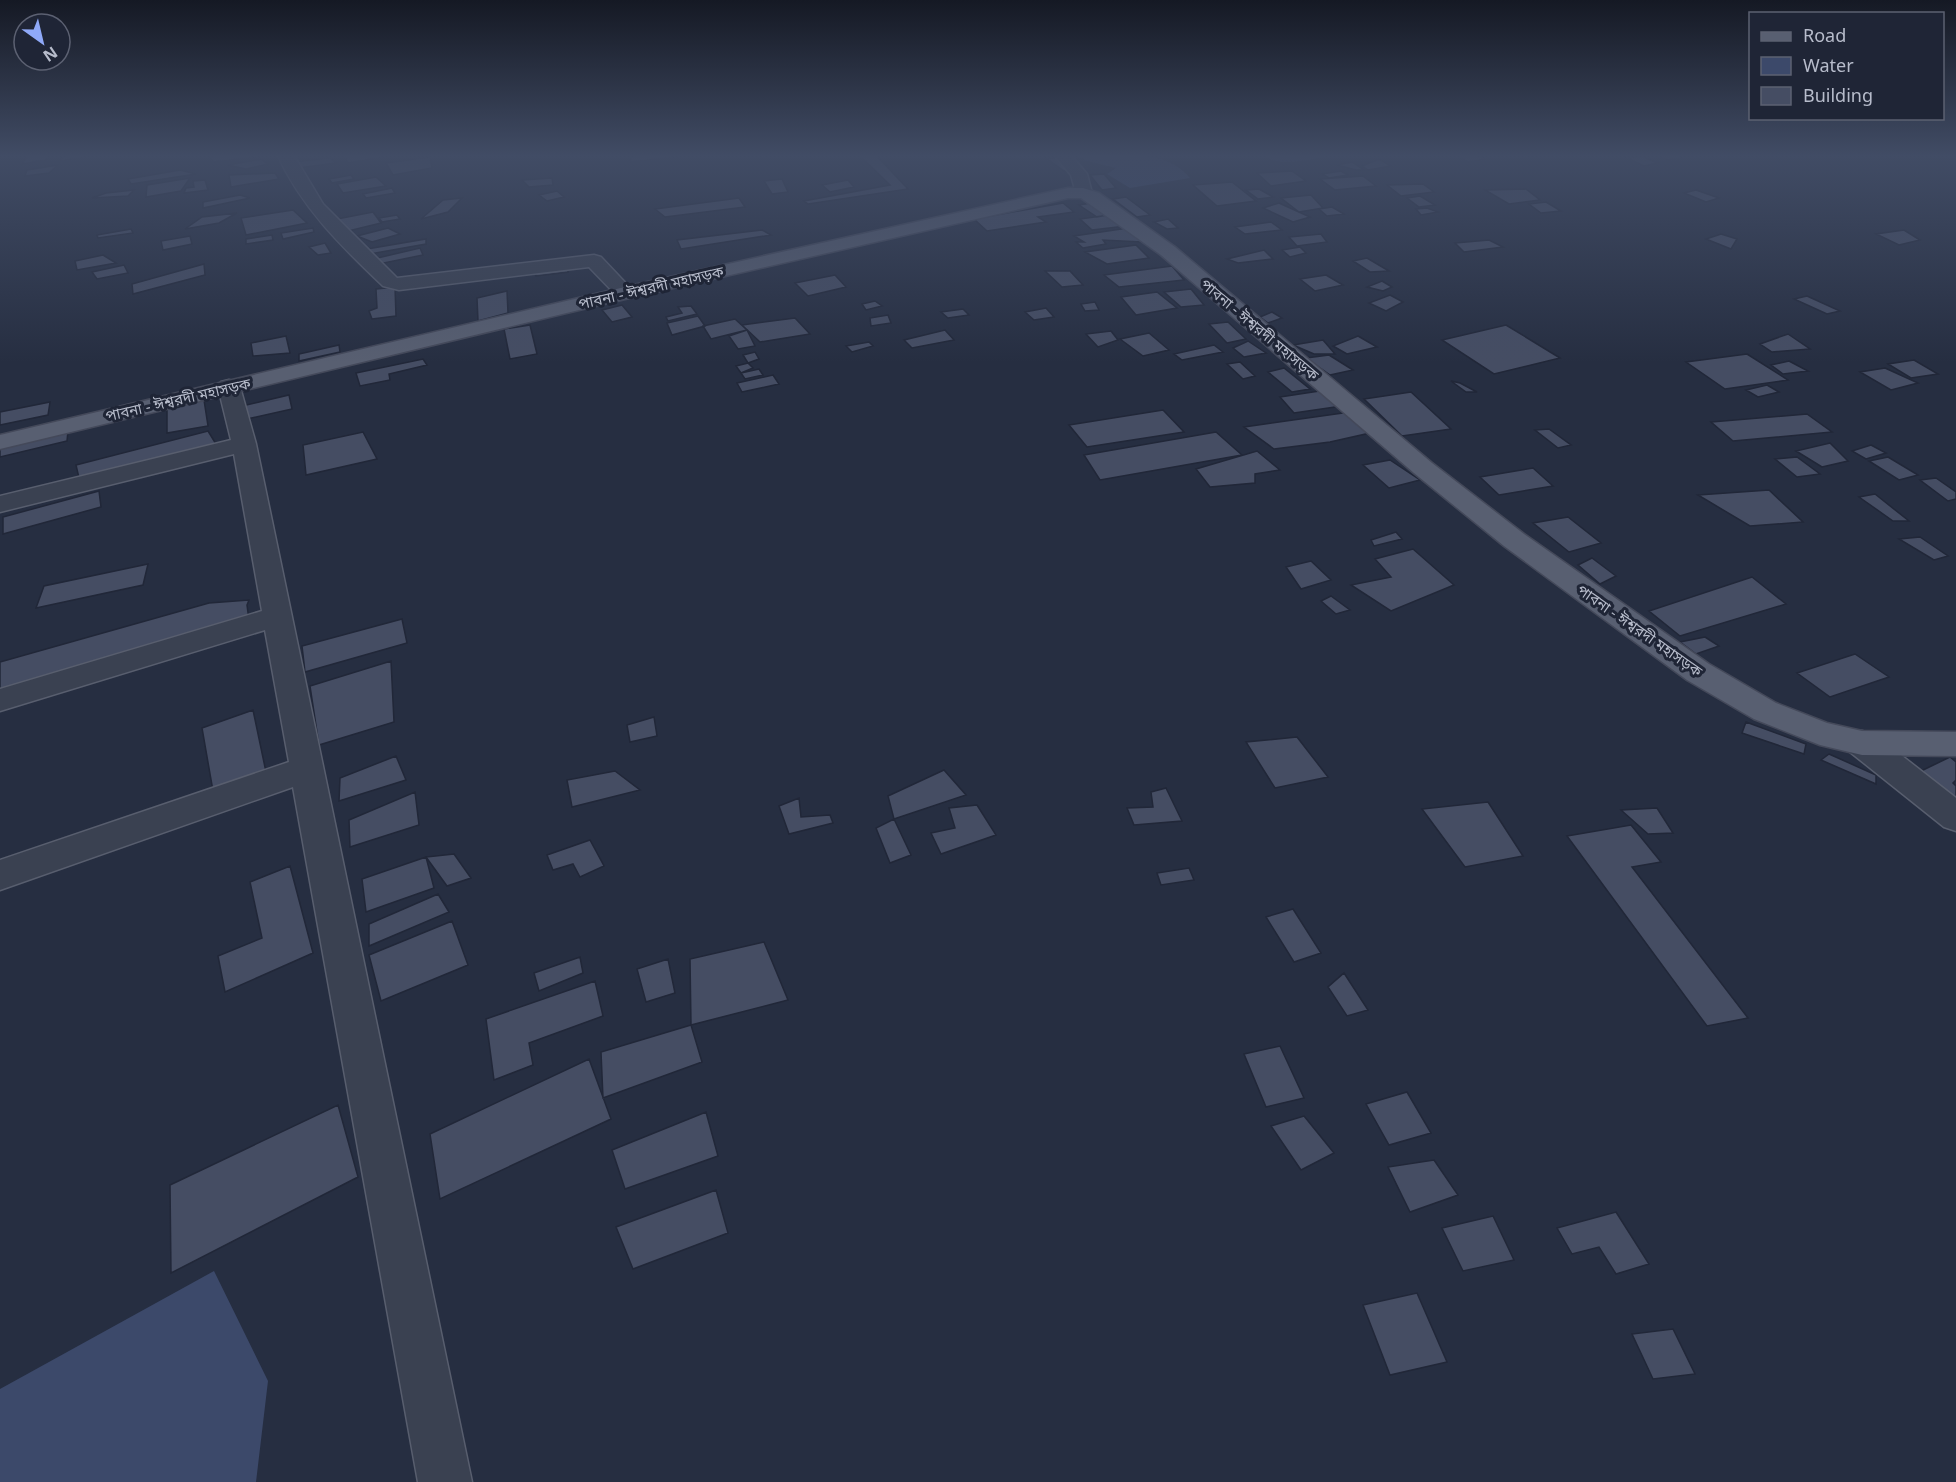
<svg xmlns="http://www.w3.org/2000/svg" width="1956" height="1482" viewBox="0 0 1956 1482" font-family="'Noto Sans','Noto Sans Bengali',sans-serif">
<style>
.water{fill:#3c496a}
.building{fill:#454d63;stroke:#212738;stroke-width:1.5}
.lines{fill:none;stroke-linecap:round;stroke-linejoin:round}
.minor-casing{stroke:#585e6e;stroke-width:3}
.major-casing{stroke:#44495a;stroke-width:3}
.minor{fill:#3a4151;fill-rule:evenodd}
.major{fill:#585f71;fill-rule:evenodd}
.labels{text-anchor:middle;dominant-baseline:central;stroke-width:6;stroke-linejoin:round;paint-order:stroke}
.far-street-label{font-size:15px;fill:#b7bccb;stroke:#1f2536}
</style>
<rect width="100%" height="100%" fill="#262e41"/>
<!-- water -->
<path class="water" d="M1076,154C1111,154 1165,147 1190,178L1130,188L1107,174L1116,168L1087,161Z
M1262,154H1339C1317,157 1280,170 1262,154Z
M214,1271L268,1381L256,1482H0V1389Z"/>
<!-- building -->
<path class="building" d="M28,154H51L45,160L22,164Z
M88,154L85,157L59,161L65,155Z
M222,154H277L214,162L209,156Z
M388,154L389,156L348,163L344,155Z
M640,154H700L630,162L632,155Z
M858,154H875L908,189L808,204L804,201L890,185Z
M1458,154H1475L1486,159L1467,162Z
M1656,154H1676L1683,158L1667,160Z
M1641,156L1658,163L1644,166L1627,158Z
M430,157L432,168L393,175L386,163Z
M330,158L336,163L298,168L293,162Z
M1046,158H1058L1070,170L1064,171Z
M261,159L268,164L246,169L228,165Z
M1379,159L1391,166L1368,170L1362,166Z
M1352,162L1364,170H1356L1337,165Z
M58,165L49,173L25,176L27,170Z
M180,170L196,174L131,184L128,179Z
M1292,171L1306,181L1271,186L1257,173Z
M1341,171L1348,175L1329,178L1322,174Z
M275,173L279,179L231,187L229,175Z
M1104,174L1116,188L1102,190L1090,175Z
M351,175L354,179L332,183L329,179Z
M1363,176L1376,186L1335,190L1320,179Z
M376,177L386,186L343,193L337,184Z
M190,178L181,191L146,197L147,185Z
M552,178L553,185L529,187L522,180Z
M782,179L788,192L772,194L764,181Z
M205,180L208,190L184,193L186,188L194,187L193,181Z
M848,180L854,187L830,192L822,185Z
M1232,182L1256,201L1217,206L1193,185Z
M1423,184L1434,192L1401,196L1387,185Z
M392,188L395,193L366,198L363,194Z
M1259,189L1273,197L1258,199L1246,190Z
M1526,189L1540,200L1509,204L1485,190Z
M134,190L128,196L92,198L106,193Z
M1696,190L1719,198L1706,202L1684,193Z
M557,191L564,197L547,201L539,195Z
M240,195L250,198L203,208V202Z
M1311,195L1323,208L1299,212L1281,198Z
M1420,196L1435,205L1419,207L1407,198Z
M1126,197L1150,215L1137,217L1113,199Z
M462,198L448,212L421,219L443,200Z
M739,198L745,207L665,217L655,209Z
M1097,202L1112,214L1097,217L1079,205Z
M1546,202L1561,211L1541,213L1529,204Z
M1063,203L1074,212L1038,217L1046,222L987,231L974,219Z
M1279,203L1310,217L1293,222L1263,208Z
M1332,207L1344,214L1327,216L1319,209Z
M1427,208L1438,212L1421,215L1416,209Z
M293,210L307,223L246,235L241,218Z
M373,212L381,223L340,233L332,220Z
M237,213L219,223L185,229L202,217Z
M397,215L400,219L382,222L379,218Z
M1109,215L1126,226L1092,230L1080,219Z
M1168,219L1178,228L1167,229L1154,222Z
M1271,222L1282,230L1245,234L1235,227Z
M313,228L314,232L283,239L281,233Z
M388,228L400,234L372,242L357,236Z
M1128,228L1142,242L1103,240L1106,244L1083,248L1076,242H1084L1074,236Z
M131,229L133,233L98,238L97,235Z
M762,230L771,235L681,249L677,240Z
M1904,230L1920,240L1899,245L1876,234Z
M1321,234L1327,242L1297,246L1289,237Z
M1721,234L1737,239L1731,249L1706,239Z
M272,235L273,240L246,244V239Z
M190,236L192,244L163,250L161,241Z
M426,239V244L370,254L367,249Z
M1489,240L1503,247L1464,252L1455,243Z
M325,243L331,253L318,255L309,247Z
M1136,245L1149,258L1107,264L1085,252Z
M1300,247L1306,253L1290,257L1282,250Z
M420,248L423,255L374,265L369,260Z
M1264,250L1273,259L1238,263L1227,259Z
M103,255L116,263L77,270L75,261Z
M1367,258L1389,271L1370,272L1353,261Z
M204,264L205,275L133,294L132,284Z
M566,264L568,272L536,276L534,269Z
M124,265L128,273L97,279L92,272Z
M1172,266L1184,280L1119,287L1104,275Z
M1045,271H1070L1083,285L1062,287Z
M835,275L846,287L808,296L795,283Z
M1326,275L1343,285L1315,291L1300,279Z
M1382,281L1392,287L1383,291L1367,287Z
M395,287L396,316L372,319L369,311L377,308L376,289Z
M1191,289L1204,305L1181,307L1164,292Z
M507,291L508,313L478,321L477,298Z
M1157,292L1177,308L1136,315L1121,297Z
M1390,295L1403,302L1386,311L1369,303Z
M1807,296L1840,311L1827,314L1794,299Z
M875,301L882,306L866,310L862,304Z
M1095,302L1099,310L1085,311L1081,304Z
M622,305L632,317L612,322L602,310Z
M691,306L697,314L668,321L666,317L682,313L678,307Z
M1046,308L1054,317L1034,320L1025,312Z
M963,309L969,315L948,318L941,312Z
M1272,312L1282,318L1268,323L1260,317Z
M888,315L891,323L871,326L870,318Z
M698,316L705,326L672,335L667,323Z
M795,318L810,334L760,342L742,325Z
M735,319L747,330L711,339L703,326Z
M1228,322L1246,339L1227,343L1209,324Z
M530,325L537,354L510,359L504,329Z
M1506,325L1560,358L1494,374L1442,340Z
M747,330L755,346L738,349L729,336Z
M945,330L954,340L912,348L904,340Z
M1111,331L1118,340L1098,347L1086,334Z
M1149,333L1169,350L1143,356L1120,339Z
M1788,334L1810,349L1772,352L1760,344Z
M286,336L290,353L253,356L251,343Z
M1358,336L1377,347L1347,354L1333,346Z
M1323,340L1335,354H1314L1293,345Z
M1248,341L1266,353L1244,357L1233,348Z
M869,342L873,346L852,352L846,346Z
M339,345L340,352L299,361V354Z
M1214,345L1223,352L1182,360L1174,354Z
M755,352L759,359L748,363L743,355Z
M1747,354L1788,380L1725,389L1686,362Z
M1329,355L1353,370L1330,375L1306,358Z
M423,359L427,365L389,374L390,380L360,386L356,373Z
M1914,360L1938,374L1911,378L1888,364Z
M1789,361L1808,371L1783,374L1771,365Z
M1240,362L1255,376L1243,379L1227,364Z
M748,363L753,368L741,373L736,366Z
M1284,368L1310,389L1292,392L1268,372Z
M1885,368L1918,383L1891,390L1860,372Z
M759,369L763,375L745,379L741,373Z
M773,375L779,384L742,392L737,383Z
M1451,381L1460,383L1477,392H1466Z
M1767,385L1779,392L1758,397L1746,390Z
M1326,390L1342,406L1294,413L1280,397Z
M1411,392L1451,429L1402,436L1364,399Z
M289,395L292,409L247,419L242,406Z
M204,400L208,426L167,433V409Z
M50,402L48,415L0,425V412Z
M1163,410L1184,432L1087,447L1069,425Z
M1350,412L1370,433L1330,442L1274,449L1244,427Z
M1807,414L1832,432L1733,441L1711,422Z
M1549,429L1571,445L1558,448L1535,430Z
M68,431L67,441L0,457V446Z
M208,431L216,444L79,478L76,465Z
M363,432L377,459L306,475L303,445Z
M1216,432L1242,455L1100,480L1084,455Z
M1830,443L1848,461L1822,467L1796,451Z
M1871,445L1886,453L1866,459L1852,451Z
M1257,451L1280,470L1255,474V483L1210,487L1196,469Z
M1797,457L1820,474L1797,477L1775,459Z
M1888,457L1918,475L1899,480L1869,461Z
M1390,460L1420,480L1389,488L1363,465Z
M1533,468L1553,486L1499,495L1480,477Z
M1936,478L1956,492V499L1948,501L1920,480Z
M1769,490L1803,522L1750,526L1698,495Z
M99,491L101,507L3,534V517Z
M1875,494L1909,521H1893L1859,497Z
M1568,517L1601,543L1569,552L1533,523Z
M1396,532L1402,539L1374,546L1371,540Z
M1920,537L1948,556L1934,560L1899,539Z
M1413,549L1454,585L1391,611L1351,585L1391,577L1375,559Z
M1592,558L1616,576L1600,584L1578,565Z
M1311,561L1331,580L1301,589L1286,567Z
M148,564L143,585L36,608L44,586Z
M1752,577L1786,604L1680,636L1649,611Z
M1331,596L1350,610L1336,614L1321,601Z
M249,600L247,605L249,620L0,692V662L209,603Z
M402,619L407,643L305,672L302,646Z
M1705,637L1719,646L1696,654L1680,642Z
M1855,654L1889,677L1830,697L1797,673Z
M391,661L394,722L319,745L310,686Z
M253,710L266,772L213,791L202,728Z
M654,717L657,736L630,742L627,725Z
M1746,722L1806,744L1804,754L1742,733Z
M1297,737L1328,777L1275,788L1246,742Z
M1829,754L1876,775V784L1821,760Z
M396,756L406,780L339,801L340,778Z
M1950,757L1956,762V780L1953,783L1956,786V806L1919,772Z
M944,770L966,795L894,819L888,796Z
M615,771L640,790L572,807L567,780Z
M1166,788L1182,821L1134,825L1127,808L1153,807L1151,792Z
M415,792L419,825L350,847L349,820Z
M799,798L801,817L830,815L833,823L789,834L779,806Z
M1488,802L1523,856L1465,867L1422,809Z
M977,805L996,835L941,854L931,833L955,828L949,808Z
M1657,808L1673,833L1648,834L1621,810Z
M894,819L911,855L890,863L876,828Z
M1631,825L1661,862L1632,867L1748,1018L1707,1026L1567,836Z
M590,840L604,866L580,877L573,864L553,870L547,855Z
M454,854L471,878L447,886L426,857Z
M426,857L434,888L366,912L362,879Z
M290,866L313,953L225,992L218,956L262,938L250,882Z
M1189,868L1194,880L1161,885L1157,873Z
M438,894L449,912L369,946V924Z
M1293,909L1321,953L1294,962L1266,917Z
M452,921L468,965L381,1001L369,955Z
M764,942L788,1000L691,1025L690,959Z
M580,957L583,973L539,991L534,973Z
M668,959L675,993L646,1002L637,969Z
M1344,973L1368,1010L1347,1016L1328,987Z
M595,981L603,1016L529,1043L533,1065L494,1080L486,1019Z
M691,1025L702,1062L603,1098L601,1052Z
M1280,1046L1304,1098L1266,1107L1244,1054Z
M589,1059L611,1119L440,1199L430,1134Z
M1407,1092L1431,1133L1389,1145L1366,1104Z
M338,1105L358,1177L171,1273L170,1185Z
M706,1112L718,1156L625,1189L612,1150Z
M1304,1116L1334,1153L1301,1170L1271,1126Z
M1434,1160L1458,1195L1410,1212L1388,1167Z
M716,1190L728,1233L633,1269L616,1227Z
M1616,1212L1649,1264L1616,1274L1599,1247L1572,1254L1557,1228Z
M1493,1216L1514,1260L1463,1271L1442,1228Z
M1417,1293L1447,1362L1390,1375L1363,1305Z
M1673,1329L1695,1374L1653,1379L1632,1334Z"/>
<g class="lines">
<!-- minor casing -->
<g class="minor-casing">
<path id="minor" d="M277,154H293L323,204L397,278L594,255L601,257L635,293L632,297H618L589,267L399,290L383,286C341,246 301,207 277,154Z
M1053,154H1070L1087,174L1092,193L1089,197H1077L1071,175Z
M229,380L237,382L240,387L256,444L472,1482H418L293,787L0,890V860L289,762L265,630L0,711V689L262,611L234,454L0,512V496L231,440L218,387L221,382Z
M1862,731L1874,734L1956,798V831L1944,827L1850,752L1845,743L1850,734Z"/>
</g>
<!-- major casing -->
<g class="major-casing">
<path id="major" d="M1068,188H1083L1099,193L1175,247L1432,463L1524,534L1709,664L1776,703L1827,723L1862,731L1956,732V756L1862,755L1820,745L1754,719L1687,680L1504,546L1414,473L1161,255L1081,198H1068L625,299L0,449V435L625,287Z"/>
</g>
<!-- minor -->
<use href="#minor" class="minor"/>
<!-- major -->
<use href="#major" class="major"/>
</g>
<!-- sky -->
<linearGradient id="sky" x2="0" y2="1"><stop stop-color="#151924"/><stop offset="0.43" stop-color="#414c65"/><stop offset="1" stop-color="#414c65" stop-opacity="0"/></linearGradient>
<rect width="1956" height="362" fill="url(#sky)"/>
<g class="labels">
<!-- far-street labels -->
<g class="far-street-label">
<text transform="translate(651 287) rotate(-13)">পাবনা - ঈশ্বরদী মহাসড়ক</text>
<text transform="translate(1260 329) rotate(40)">পাবনা - ঈশ্বরদী মহাসড়ক</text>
<text transform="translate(178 399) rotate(-13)">পাবনা - ঈশ্বরদী মহাসড়ক</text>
<text transform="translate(1640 630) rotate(35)">পাবনা - ঈশ্বরদী মহাসড়ক</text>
</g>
</g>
<!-- legend -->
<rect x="1749" y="12" width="195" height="108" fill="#1f2536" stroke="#5c6172" stroke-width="1.5"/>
<rect x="1761" y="32" width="30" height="9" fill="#585f71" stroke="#5c6172" stroke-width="1.5"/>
<text x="1803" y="42" font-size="18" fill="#b7bccb">Road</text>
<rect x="1761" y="57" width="30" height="18" fill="#3c496a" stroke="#5c6172" stroke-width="1.5"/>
<text x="1803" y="72" font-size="18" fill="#b7bccb">Water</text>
<rect x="1761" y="87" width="30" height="18" fill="#454d63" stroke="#5c6172" stroke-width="1.5"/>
<text x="1803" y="102" font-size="18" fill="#b7bccb">Building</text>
<!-- north arrow -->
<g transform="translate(42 42) rotate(146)"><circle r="28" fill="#1f2536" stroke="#5c6172" stroke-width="1.5"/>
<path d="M0-4.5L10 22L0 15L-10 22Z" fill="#8fa9f8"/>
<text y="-9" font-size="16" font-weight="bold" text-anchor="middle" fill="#b7bccb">N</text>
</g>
</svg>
